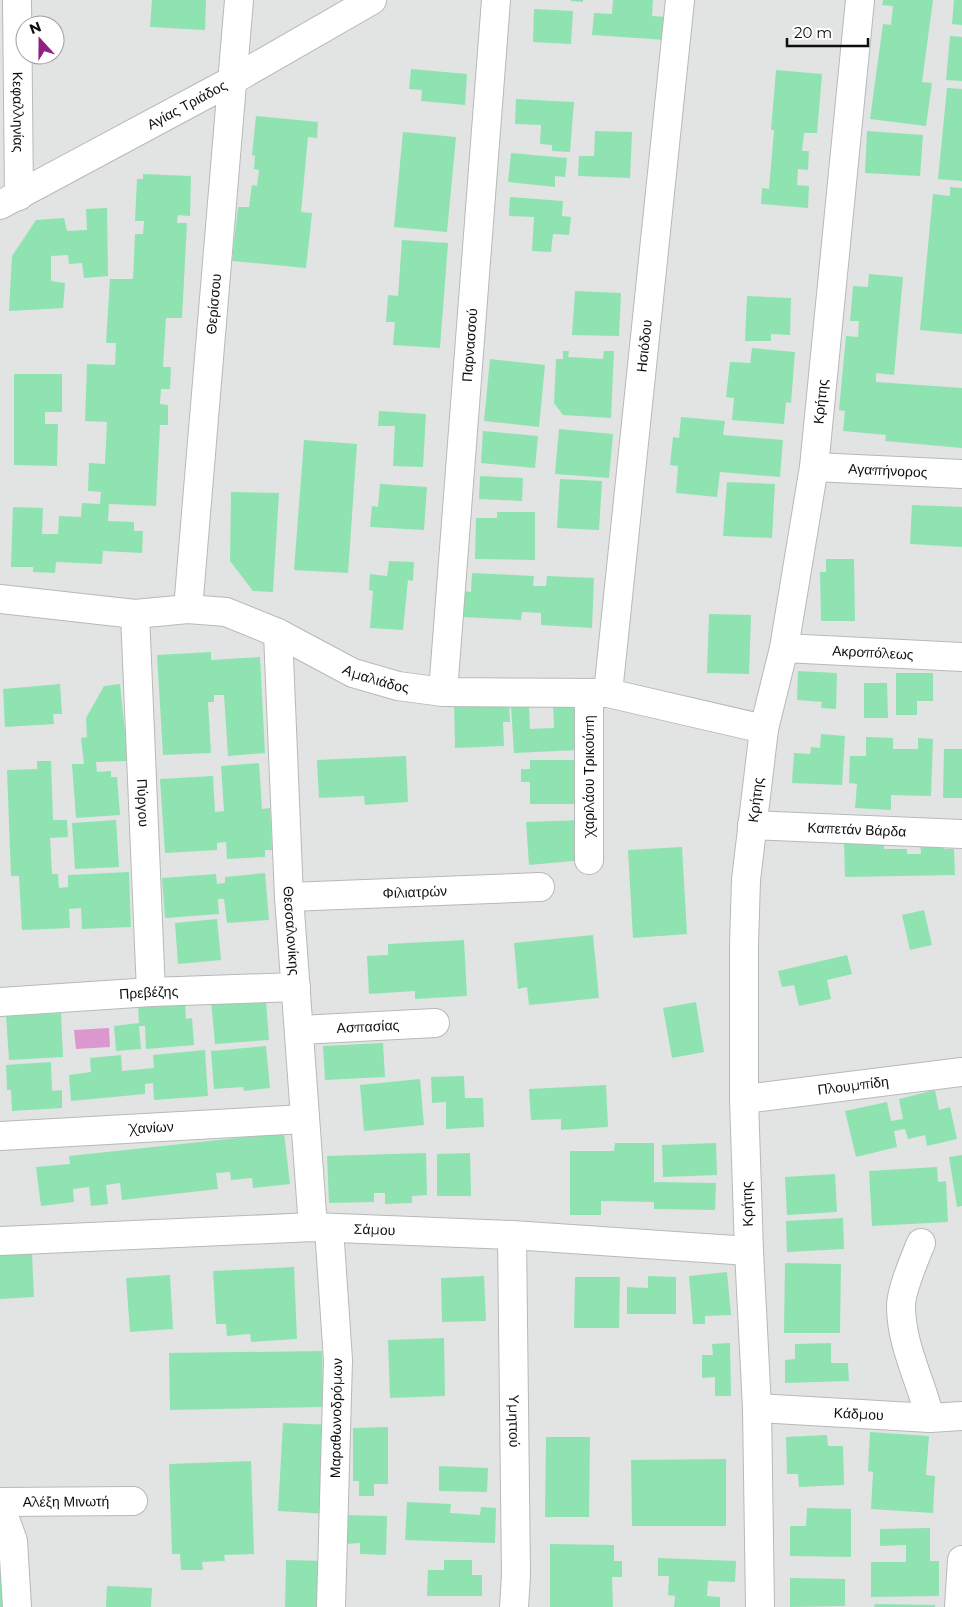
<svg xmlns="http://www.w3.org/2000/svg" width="962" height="1607" viewBox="0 0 962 1607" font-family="Montserrat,sans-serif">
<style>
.water{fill:#dc98ce}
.building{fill:#8fe3b1}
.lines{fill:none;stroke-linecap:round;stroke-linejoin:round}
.minor-casing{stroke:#b6bab7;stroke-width:30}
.minor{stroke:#fff;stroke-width:28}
.labels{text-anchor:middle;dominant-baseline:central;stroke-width:5;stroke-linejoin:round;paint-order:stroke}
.street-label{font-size:14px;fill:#0d0e0e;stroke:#fff}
</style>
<rect width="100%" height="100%" fill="#e1e4e2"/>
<!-- water -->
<path class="water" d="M109,1028L110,1047L76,1049L74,1030Z"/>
<!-- building -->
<path class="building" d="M152,0H206L205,30L150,27Z
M571,0H583V2L571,1Z
M613,0H653L652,16L667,17L666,40L592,35L594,13L612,14Z
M883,0H933L922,82L932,83L926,126L870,119L883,24L891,25L893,6L882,5Z
M954,0H962V25L952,24Z
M534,9L573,11L571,44L533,42Z
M950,36L962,37V81L946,80Z
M411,69L467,74L465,105L421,101L422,90L409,89Z
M776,70L822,74L817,133H804L802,151H809L808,170L798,169L797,185L809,186L808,208L761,204L762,188L769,189L774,130H771Z
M947,88L962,89V181L938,179Z
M516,99L574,102L570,152L552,151V145L540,144L541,125L515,124Z
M256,116L318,122L317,138L308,137L301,212L312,213L306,268L232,261L238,207H249L252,185L257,186L259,170L254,169L255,156L252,155Z
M595,131L632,132L630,178L578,176L579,156H594Z
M867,131L923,135L920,176L865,173Z
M403,132L456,137L447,232L394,227Z
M511,153L567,158L565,177L555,176V187L508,182Z
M143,174L191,176L190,216L178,215L177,223H187L182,318H166L163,367H171L170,389H161L160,404L168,405V425H160L156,506L109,504L108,521L134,522V531H143L142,553L103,551L102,564L56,562L55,573L33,572V567H11L13,507L43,508L42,534H58L59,516L81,517L82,503L100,504L101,492L88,491L89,463L105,464L107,422L85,421L87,364L115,365L116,343H106L110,279H133L135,234H143L144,221H135L137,179H143Z
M950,187L962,188V334L920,330L933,194L950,196Z
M510,197L563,201L562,216L571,217L569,235L553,234L551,252L532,251L534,217L509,216Z
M107,208L108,276L84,278L82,263L69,264L68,255L51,256V281L65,283L63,308L9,311L12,256L36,220L64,218L67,231L87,230L86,209Z
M402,240L448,243L440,348L393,345L395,322H386L388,295L398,296Z
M869,274L903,277L894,375L876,373V382L962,388V448L885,441L886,435L843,431L845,411L839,410L846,336L858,337L859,321H850L853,286L868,287Z
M575,291L621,293L619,336L572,335Z
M747,296L791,298L790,335L771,334V341H745Z
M752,348L795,352L791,403L786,402L784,424L732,420L734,398L726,397L730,362L750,363Z
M563,351H569L568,357L603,359L604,351H614L611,418L563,415L554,403L556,359H563Z
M490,359L545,365L539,427L484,421Z
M14,374H62V412H45V424H58L57,466L14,465Z
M379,411L426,414L423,467L393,466L395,426H378Z
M681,417L725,421L723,435L783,440L780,477L720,472L717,497L676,493L678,466L670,465L673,437L679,438Z
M559,429L613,434L609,478L555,474Z
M483,431L538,436L535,468L481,463Z
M304,440L357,444L348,573L294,570Z
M480,476L523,478L522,501L479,499Z
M560,479L602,481L599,530L557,528Z
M727,482L775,484L772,538L723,536Z
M380,484L427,487L424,530L370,527L372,506L378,507Z
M231,492L279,493L273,592L253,591L230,561Z
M912,505L962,507V547L910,544Z
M497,512H535V560L475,559L476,518H497Z
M826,559H854L855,621H821L820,572H826Z
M389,561L414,562L413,581L408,580L403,630L370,628L373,591L369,590L370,574L387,576Z
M472,573L534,576L533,586H546L547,576L594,578L592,628L541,625V613L522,612L521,620L462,617L463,591L471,592Z
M709,614L751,615L749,674L707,673Z
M211,652V660L260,657L265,753L228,756L224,695H214V702H208L211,753L163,755L157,655Z
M798,671L837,673L836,709L821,708L822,702L797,700Z
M896,673H933V701H917V715H896Z
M864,683H887L888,718H864Z
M60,684L62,714H53L54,724L5,727L3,689Z
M120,684L128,761L96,762L97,772L111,771V777H117L120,815L76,818L72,764H84L81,738L87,737L86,718L104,686Z
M509,700L510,722H503L504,746L455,748L454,703Z
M575,701L578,750L514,753L511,706L529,705L530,729L554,728L553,702Z
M821,734L845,736L842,785L792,783L794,753L810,754L811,747L820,748Z
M866,737L893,738V749H918V738L933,739L931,796L891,795V810L855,808L857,784L849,783L850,756H866Z
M944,749H962V798H943Z
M406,756L408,802L365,805L364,796L319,798L317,760Z
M530,760H576V804H530V782H521V769H530Z
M37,761H51L53,820H67L68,837L50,838L52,874H58L59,888L68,887V875L129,872L131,927L82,929L81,908L69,909L70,928L22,930L19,876H11L7,770L37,769Z
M259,763L262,809L270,808L272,850H265V857L227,859L226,842L217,843V850L165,853L160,779L213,776L215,812L224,811L221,766Z
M116,820L119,867L75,869L72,823Z
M581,820L584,860L529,865L526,822Z
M884,838V849H907V854H921L920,841L944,840V849H954L955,875L845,877L844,839Z
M682,847L687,934L633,938L628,850Z
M265,873L269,920L227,923L224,899H218L219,914L165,918L162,878L216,874L217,884L225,883V877Z
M924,910L932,945L910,950L902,915Z
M217,919L221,960L178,964L175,923Z
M593,935L599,998L529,1005L527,987L518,989L514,943Z
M464,940L467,996L415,999V991L369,994L367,956L388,955V944Z
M847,955L852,974L827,980L831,999L799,1006L794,985L782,987L778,971Z
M225,998L226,1004L266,1000L269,1040L215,1044L211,1000Z
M185,1000L186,1019L192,1018L194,1045L146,1049L145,1026H139L141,1049L116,1051L114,1026L139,1023L138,1004Z
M696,1002L704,1052L672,1058L663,1008Z
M61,1013L63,1057L9,1060L6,1016Z
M383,1043L385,1077L325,1080L323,1046Z
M266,1046L270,1088L244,1091L243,1087L214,1089L211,1051Z
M205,1050L208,1096L154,1100L153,1083L145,1084V1094L71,1101L69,1075L91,1072L90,1058L121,1055L122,1071L154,1068L153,1055Z
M51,1062L52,1091L62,1090V1108L12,1111L11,1090H7L6,1065Z
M464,1076L465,1098H483L484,1127L446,1129V1102L432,1103L431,1077Z
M420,1079L424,1125L364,1131L360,1085Z
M606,1085L608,1127L561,1130V1119L531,1120L529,1089Z
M935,1090L939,1110L950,1107L957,1139L927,1146L925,1135L908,1139L905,1129L894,1131L897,1147L856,1157L845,1111L887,1102L891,1121L903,1119L899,1099Z
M284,1133L290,1184L253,1188L252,1178L231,1180L230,1172L216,1173L218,1189L122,1200L120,1183L106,1185L108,1204L91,1206L89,1187L73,1189L74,1202L41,1206L36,1167L70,1164L69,1156Z
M615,1143H654V1182L716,1183L715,1210L654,1209V1202L601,1201V1215H570V1151H614Z
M716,1143L717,1175L663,1177L662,1145Z
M426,1153L427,1195L412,1196V1203L385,1204V1193H374V1202L329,1203L327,1156Z
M470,1153L471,1196H437V1154Z
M962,1155V1206L957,1207L949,1157Z
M937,1167L938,1182L946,1181L948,1222L872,1226L869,1171Z
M835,1174L837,1212L787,1215L785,1177Z
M843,1218L844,1249L787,1252L786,1221Z
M32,1253L34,1297L0,1299V1255Z
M785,1263L841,1264L840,1333H784Z
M294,1267L297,1339L251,1342L250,1334L227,1336L226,1324H216L213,1271Z
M727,1272L731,1315L705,1316V1324H693L689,1276Z
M170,1275L173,1329L130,1332L126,1278Z
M484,1276L486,1321L442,1322L441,1278Z
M648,1276L676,1277V1314H627V1287L648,1288Z
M575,1277H620L619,1328H574Z
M444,1338L445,1396L390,1398L388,1340Z
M730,1343L731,1396H715V1377L702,1378V1355H713L712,1344Z
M831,1343V1363H848L849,1381L785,1383V1360L795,1359V1344Z
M322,1351L323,1407L170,1410L169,1353Z
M283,1423L333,1425L328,1514L278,1511Z
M388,1427V1484H374V1496H359V1481H353V1428Z
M870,1432L929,1436L926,1475L935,1476L933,1513L871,1509L873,1472L868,1471Z
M827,1435L828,1446H843L844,1485L799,1487L798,1474H787L786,1437Z
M546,1437H590L589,1517H545Z
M726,1459V1526H632L631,1460Z
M251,1461L254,1554L224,1555L225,1561L202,1562L203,1570H181L180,1554H172L169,1464Z
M439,1466L488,1468L487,1492L439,1491Z
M407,1502L451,1504L450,1513L480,1515L481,1507L496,1508L495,1543L405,1540Z
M807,1508L851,1509V1557L790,1556V1526H806Z
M346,1515L387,1516L386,1555L360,1554V1543L346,1544Z
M930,1528V1561H939V1596L871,1597V1562H906V1545L880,1546V1529Z
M550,1544L614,1545V1561H622V1577H612L613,1607H550Z
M0,1557H3L7,1607H0Z
M658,1558L736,1561L735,1582L708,1581L707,1596L720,1597V1607H674L675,1596L668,1595L669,1576H658Z
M286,1560L323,1561L322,1607H285Z
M444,1560H472V1575H482V1596H427L428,1570H444Z
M790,1578L845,1579V1606L790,1607Z
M107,1586L152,1588L151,1607H106Z
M875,1604L935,1605V1607H874Z"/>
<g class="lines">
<!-- minor casing -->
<g class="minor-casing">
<g id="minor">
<path id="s1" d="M17,0L19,196"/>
<path id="s2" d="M0,205L233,80L372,0"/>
<path id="s3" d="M814,467L962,474"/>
<path id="s4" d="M0,599L135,614L188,609L226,612L278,633L353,673L398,686L443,692L608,693L764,729"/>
<path id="s5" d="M188,609L239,0"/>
<path id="s6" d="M135,614L151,992"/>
<path id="s7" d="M278,633L289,897L313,1227"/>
<path id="s8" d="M784,648L962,657"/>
<path id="s9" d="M443,692L496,0"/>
<path id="s10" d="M608,693L680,0"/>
<path id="s11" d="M752,825L962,834"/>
<path d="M589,860V693"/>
<path id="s12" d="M289,897L540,887"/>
<path id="s13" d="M0,1002L151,992L296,987"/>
<path id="s14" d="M300,1030L435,1023"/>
<path id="s15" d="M744,1099L962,1072"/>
<path id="s16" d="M0,1136L305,1119"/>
<path d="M329,1228L338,1360L331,1607"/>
<path id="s17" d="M512,1235L516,1575L514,1607"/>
<path id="s18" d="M0,1241L313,1227L512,1235L749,1251"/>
<path d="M921,1243C915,1258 901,1290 901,1306C901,1345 921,1381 930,1418"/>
<path id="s19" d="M757,1408L930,1418L962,1416"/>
<path id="s20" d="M0,1502L133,1501"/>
<path d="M0,1505L13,1541L17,1607"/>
<path id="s21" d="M760,1607L757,1408L749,1251L744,1099V945L746,880L764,729L784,648L814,467L860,0"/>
<path d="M959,1607L962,1560"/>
</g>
</g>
<!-- minor -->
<use href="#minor" class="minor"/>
</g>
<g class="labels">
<!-- street labels -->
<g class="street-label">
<text stroke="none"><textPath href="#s2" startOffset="212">Αγίας Τριάδος</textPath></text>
<text stroke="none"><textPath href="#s1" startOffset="112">Κεφαλληνίας</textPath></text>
<text stroke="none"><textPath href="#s5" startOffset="306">Θερίσσου</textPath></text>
<text stroke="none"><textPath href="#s9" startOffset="348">Παρνασσού</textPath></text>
<text stroke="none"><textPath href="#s10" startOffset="349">Ησιόδου</textPath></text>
<text stroke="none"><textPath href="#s21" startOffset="1212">Κρήτης</textPath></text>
<text stroke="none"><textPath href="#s3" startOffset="74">Αγαπήνορος</textPath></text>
<text stroke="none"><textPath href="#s8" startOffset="89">Ακροπόλεως</textPath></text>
<text stroke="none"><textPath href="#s4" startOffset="392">Αμαλιάδος</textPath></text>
<text transform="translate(589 776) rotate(-90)">Χαριλάου Τρικούπη</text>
<text stroke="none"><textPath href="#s21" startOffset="808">Κρήτης</textPath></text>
<text stroke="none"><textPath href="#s6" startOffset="189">Πύργου</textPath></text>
<text stroke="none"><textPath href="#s11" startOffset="105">Καπετάν Βάρδα</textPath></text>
<text stroke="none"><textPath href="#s12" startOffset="126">Φιλιατρών</textPath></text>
<text stroke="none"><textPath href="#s7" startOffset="298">Θεσσαλονίκης</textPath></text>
<text stroke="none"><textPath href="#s13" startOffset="149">Πρεβέζης</textPath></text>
<text stroke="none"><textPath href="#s14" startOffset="68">Ασπασίας</textPath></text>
<text stroke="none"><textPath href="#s15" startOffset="110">Πλουμπίδη</textPath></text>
<text stroke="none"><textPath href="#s16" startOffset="152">Χανίων</textPath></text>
<text transform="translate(747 1204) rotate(-92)">Κρήτης</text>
<text stroke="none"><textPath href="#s18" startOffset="375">Σάμου</textPath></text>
<text stroke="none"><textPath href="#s19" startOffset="102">Κάδμου</textPath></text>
<text transform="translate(336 1418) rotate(-89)">Μαραθωνοδρόμων</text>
<text stroke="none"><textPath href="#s17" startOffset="186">Υμηττού</textPath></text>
<text stroke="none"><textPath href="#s20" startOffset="66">Αλέξη Μινωτή</textPath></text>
</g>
</g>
<!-- north arrow -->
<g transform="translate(40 40) rotate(339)"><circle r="24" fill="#ffffff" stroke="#9e9f9f"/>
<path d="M0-4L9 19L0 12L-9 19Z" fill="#902082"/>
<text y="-8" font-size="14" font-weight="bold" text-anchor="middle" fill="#0d0e0e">N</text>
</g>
<!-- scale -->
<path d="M787 38v8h81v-8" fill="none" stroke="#0d0e0e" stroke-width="2.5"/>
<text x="794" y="38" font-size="15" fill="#0d0e0e" stroke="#ffffff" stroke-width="4" paint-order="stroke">20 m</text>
</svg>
